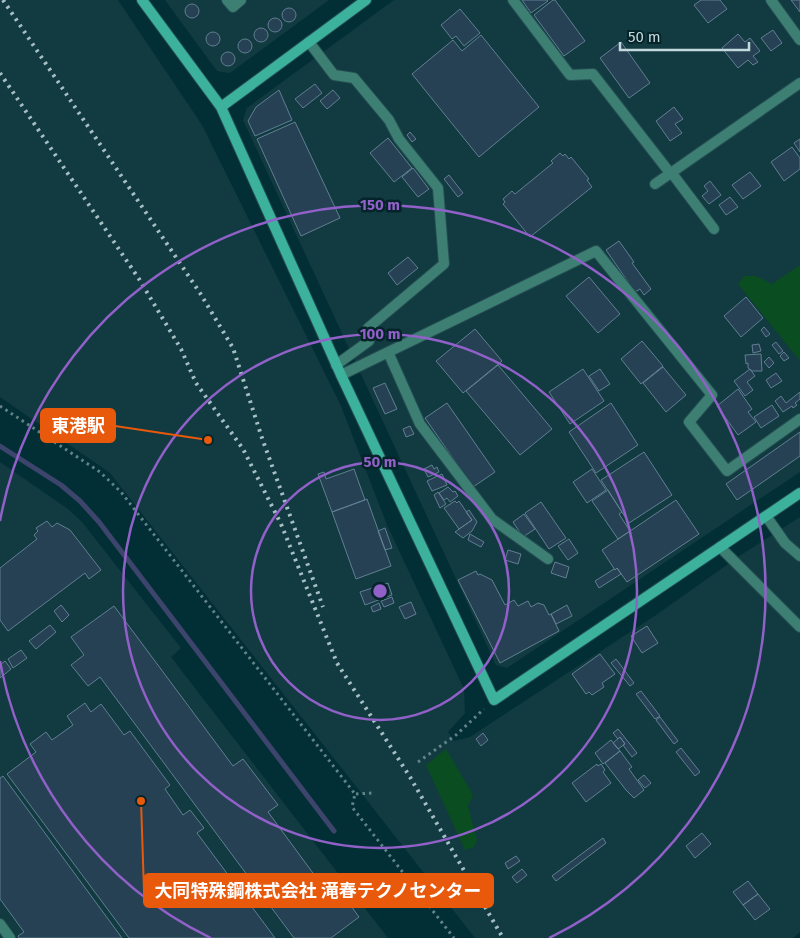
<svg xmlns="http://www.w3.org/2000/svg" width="800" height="938" viewBox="0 0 800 938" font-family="'Fira Sans','Noto Sans JP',sans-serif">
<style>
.built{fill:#123b41}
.green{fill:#0a4d20}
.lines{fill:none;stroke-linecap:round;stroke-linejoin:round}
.stream{stroke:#3d456c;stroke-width:5}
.building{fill:#254153;stroke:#617f93}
.lane-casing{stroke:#254e53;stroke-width:12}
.secondary-casing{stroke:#254e53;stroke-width:12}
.path{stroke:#628388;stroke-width:3;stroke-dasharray:2.5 4;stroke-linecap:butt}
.lane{stroke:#3d8073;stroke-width:10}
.secondary{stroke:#3cb29d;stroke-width:10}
.rail{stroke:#a6bfc3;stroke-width:4;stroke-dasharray:2.5 5;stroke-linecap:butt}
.ring{fill:none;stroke:#9160c8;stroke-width:2.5}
.centre{fill:#9160c8;stroke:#042429;stroke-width:2.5}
.ring-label{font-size:15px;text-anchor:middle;font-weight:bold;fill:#9160c8;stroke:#042429;stroke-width:5;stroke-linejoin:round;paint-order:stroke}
.leader{fill:none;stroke:#e8590c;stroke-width:2}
.callout-dot{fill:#e8590c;stroke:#042429;stroke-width:2}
.callout{fill:#e8590c;stroke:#e8590c;stroke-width:2}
.callout-label{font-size:18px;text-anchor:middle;font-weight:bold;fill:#fff}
</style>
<rect width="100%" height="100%" fill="#022f35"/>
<!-- built -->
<path class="built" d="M0,0H118L202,125L341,406L387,525L464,689L465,713L448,732L454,741L470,737L656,615L738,557L800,517V932L793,938H475L110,473L0,397Z
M165,0H329L230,73L217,71Z
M394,0H800V472L507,668L496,665L243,120L247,108Z
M0,462L68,509L82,522L181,648L171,657L388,938H0Z"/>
<!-- green -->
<path class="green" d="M800,265V361L738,284L744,276H756L772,284Z
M446,749L473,795L468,806L477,840L474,847L465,850L426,765Z"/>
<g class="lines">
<!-- stream -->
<path class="stream" d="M0,446L61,485L80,501L99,522L334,831"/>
</g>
<!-- building -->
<path class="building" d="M522,0H547L548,1L531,13Z
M553,0H555L585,41L564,56L534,15Z
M701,0H720L727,9L708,23L694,5Z
M791,0H800V12Z
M185 11a7 7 0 1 1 14 0a7 7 0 1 1-14 0Z
M282 15a7 7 0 1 1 14 0a7 7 0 1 1-14 0Z
M460,9L480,33L464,46L456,36L452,39L441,25Z
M268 25a7 7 0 1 1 14 0a7 7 0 1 1-14 0Z
M254 35a7 7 0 1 1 14 0a7 7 0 1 1-14 0Z
M773,30L782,43L771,51L761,38Z
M206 39a7 7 0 1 1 14 0a7 7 0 1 1-14 0Z
M738,34L745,42L750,38L760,51L753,56L758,62L753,65L748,60L738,68L722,48Z
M481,35L539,107L479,157L412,74L453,40L462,51Z
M238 46a7 7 0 1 1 14 0a7 7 0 1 1-14 0Z
M621,42L650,83L629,98L600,58Z
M221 59a7 7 0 1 1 14 0a7 7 0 1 1-14 0Z
M315,84L322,93L303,108L295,99Z
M279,90L292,120L255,136L248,121L256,107Z
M333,90L340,98L327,109L320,101Z
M674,107L683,119L675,124L682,133L670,141L656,121Z
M295,122L340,218L301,236L257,139Z
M410,132L416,139L412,142L407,135Z
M388,138L412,168L394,182L370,153Z
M800,139V152L794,143Z
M792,147L800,158V169L784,181L771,162Z
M560,153L563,156L565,154L569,159L571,157L589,179L587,180L592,187L530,237L503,204L505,202L503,199L512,191L515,194L553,163L551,161Z
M413,168L429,189L418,197L402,177Z
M750,172L761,186L743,199L732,185Z
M449,175L463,193L458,197L444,179Z
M710,181L721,195L709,204L702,196L708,191L704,186Z
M730,197L738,207L726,215L719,205Z
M619,241L634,262L632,263L651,289L644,295L640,289L635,292L606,250Z
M408,257L418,268L397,285L388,273Z
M589,277L620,314L598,333L566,296Z
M746,297L763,318L741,337L724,316Z
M764,327L770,334L766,337L761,330Z
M475,329L502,361L463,393L436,361Z
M642,341L663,366L641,384L621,359Z
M776,342L783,351L779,354L772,345Z
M759,344L761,351L753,353L752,345Z
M784,352L789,358L784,361L780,356Z
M761,354L762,371H752L748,368V363L746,364L745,355Z
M769,357L774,363L769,368L764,362Z
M498,365L552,429L520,455L466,391Z
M663,367L686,395L666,412L643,383Z
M583,369L604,401L570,424L549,392Z
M600,369L610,384L599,391L589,376Z
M750,369L755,376L747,382L753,390L745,396L734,381Z
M776,373L782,381L771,388L766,380Z
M385,383L397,409L385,414L373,388Z
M738,389L752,409L748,412L756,422L738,435L717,406Z
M800,392V399L795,403L797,405L793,408L792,406L783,412L775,401L781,396L786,403Z
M447,403L495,472L473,487L425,418Z
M611,403L638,445L596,473L569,432Z
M772,405L779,416L761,428L754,417Z
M410,426L414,434L406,437L403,429Z
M800,432V456L737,500L726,484Z
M644,452L672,495L629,523L601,480Z
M432,465L434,469L437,467L439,472L428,477L424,469Z
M354,469L365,500L332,512L318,474L324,472L326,479Z
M592,469L606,490L587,503L573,482Z
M442,474L447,485L432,491L427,481Z
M448,487L453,492L455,491L458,496L450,502L447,498L444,500L439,493Z
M608,490L622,512L619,514L630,531L618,539L592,501Z
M438,492L446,504L440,508L434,495Z
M367,499L391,566L356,579L332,512Z
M676,500L699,534L627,582L617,568L615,570L602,550Z
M455,501L457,503L459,501L472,520L459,529L444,508Z
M541,502L566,538L549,549L525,513Z
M469,510L477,522L472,531L463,538L455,532L472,520L466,512Z
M524,514L535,529L523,537L513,522Z
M47,521L52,527L57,523L70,530L101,570L89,579L85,573L8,631L0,620V568L37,539L34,535L38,531L36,528Z
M385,528L392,548L385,550L378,531Z
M470,534L484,542L481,547L468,540Z
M569,539L578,553L568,560L558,546Z
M508,550L521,554L518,564L505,560Z
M555,562L569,567L566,578L551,573Z
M617,568L621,574L599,588L595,581L614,569L615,570Z
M476,571L478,575L480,574L492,580L505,605L514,600L518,606L528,601L531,607L538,603L544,605L549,615L551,614L559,631L500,663L458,580Z
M388,583L392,595L365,605L360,592Z
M392,597L394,603L384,607L381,601Z
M411,602L416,614L405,619L399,607Z
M379,603L381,609L373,612L371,607Z
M61,605L69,615L62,622L54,611Z
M567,605L572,616L556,624L551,614Z
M114,606L233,766L243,759L278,805L268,812L321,884L330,877L359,917L331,938H294L100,677L88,686L71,665L84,655L71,637Z
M50,625L56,632L36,649L29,641Z
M647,626L658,643L642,653L631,636Z
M21,650L27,658L13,668L8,659Z
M600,654L615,674L602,683L604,687L592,695L589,692L586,694L572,674Z
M616,659L634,683L630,686L611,663Z
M5,661L11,669L0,678V665Z
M641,691L660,716L655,719L636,694Z
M85,703L91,712L101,704L124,735L130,731L170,785L165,789L183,815L190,810L204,828L197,833L275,938H129L7,774L36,752L30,744L46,732L52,740L73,725L67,716Z
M660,717L678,741L674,744L656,720Z
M618,729L637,753L632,757L623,745L625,744L620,737L618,739L613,733Z
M483,733L488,740L481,746L476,739Z
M620,737L625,744L618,749L613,743Z
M611,740L620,751L603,764L595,753Z
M681,748L700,772L695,776L676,752Z
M620,751L632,767L629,769L644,790L634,798L626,790L605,763Z
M597,764L598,766L601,764L605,770L603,772L611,783L586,802L572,783Z
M644,775L651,783L645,788L638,780Z
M3,776L122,938H19L18,936L24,932L0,899V778Z
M702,833L711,844L695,858L686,846Z
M603,838L606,843L556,881L552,876Z
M516,856L520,861L508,869L505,863Z
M522,869L527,875L517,883L512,877Z
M748,881L758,894L743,905L733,892Z
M758,894L770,909L755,920L743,905Z"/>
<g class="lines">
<!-- lane casing -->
<g class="lane-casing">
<path id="lane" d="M227,0L233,7L241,0
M513,0L570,75L593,74L670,173
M771,0L800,40
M309,42L334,75L354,78L389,120L399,139L438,188L444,264L368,328L369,341L336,365
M671,172L714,229
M655,184L800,83
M388,352L420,424L492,519L548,559
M341,375L596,251L712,395L689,422L727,471L800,419
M766,516L785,543L800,556
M720,547L800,627
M0,924L10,938"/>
</g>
<!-- secondary casing -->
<g class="secondary-casing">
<path id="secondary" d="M142,0L221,107L341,375L494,700L800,493
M221,107L366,0"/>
</g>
<!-- path -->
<path class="path" d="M0,406L100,472L121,492L355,794L352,807L454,938
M418,762L456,735L484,709
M356,794L372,793"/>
<!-- lane -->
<use href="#lane" class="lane"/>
<!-- secondary -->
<use href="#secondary" class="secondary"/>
<!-- rail -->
<path class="rail" d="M3,0L200,293L233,348L262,438L323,607
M0,73L139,279L181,349L196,383L243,449L281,524L337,663L410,777L503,938"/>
</g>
<!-- distance rings -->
<g class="ring">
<circle cx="380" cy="591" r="129"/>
<circle cx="380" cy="591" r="257"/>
<path d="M211 938A386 386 0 0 1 0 661M0 521A386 386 0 1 1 549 938"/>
</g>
<circle cx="380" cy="591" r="8" class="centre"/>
<g class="ring-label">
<text x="380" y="210">150 m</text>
<text x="380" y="339">100 m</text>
<text x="380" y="467">50 m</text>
</g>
<!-- callouts -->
<path class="leader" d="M208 440L115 426M141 801L144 891"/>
<g class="callout-dot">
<circle cx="208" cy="440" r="5"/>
<circle cx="141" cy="801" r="5"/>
</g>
<g class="callout">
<rect x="41" y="409" width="74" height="33" rx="5"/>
<rect x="144" y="874" width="349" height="33" rx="5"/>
</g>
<g class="callout-label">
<text x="78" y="432">東港駅</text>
<text x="318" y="897">大同特殊鋼株式会社 滝春テクノセンター</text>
</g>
<!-- scale -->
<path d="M620 42v8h129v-8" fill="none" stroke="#c4d9dd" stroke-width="2.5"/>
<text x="628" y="42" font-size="15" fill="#c4d9dd" stroke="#042429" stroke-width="4" paint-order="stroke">50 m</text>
</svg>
